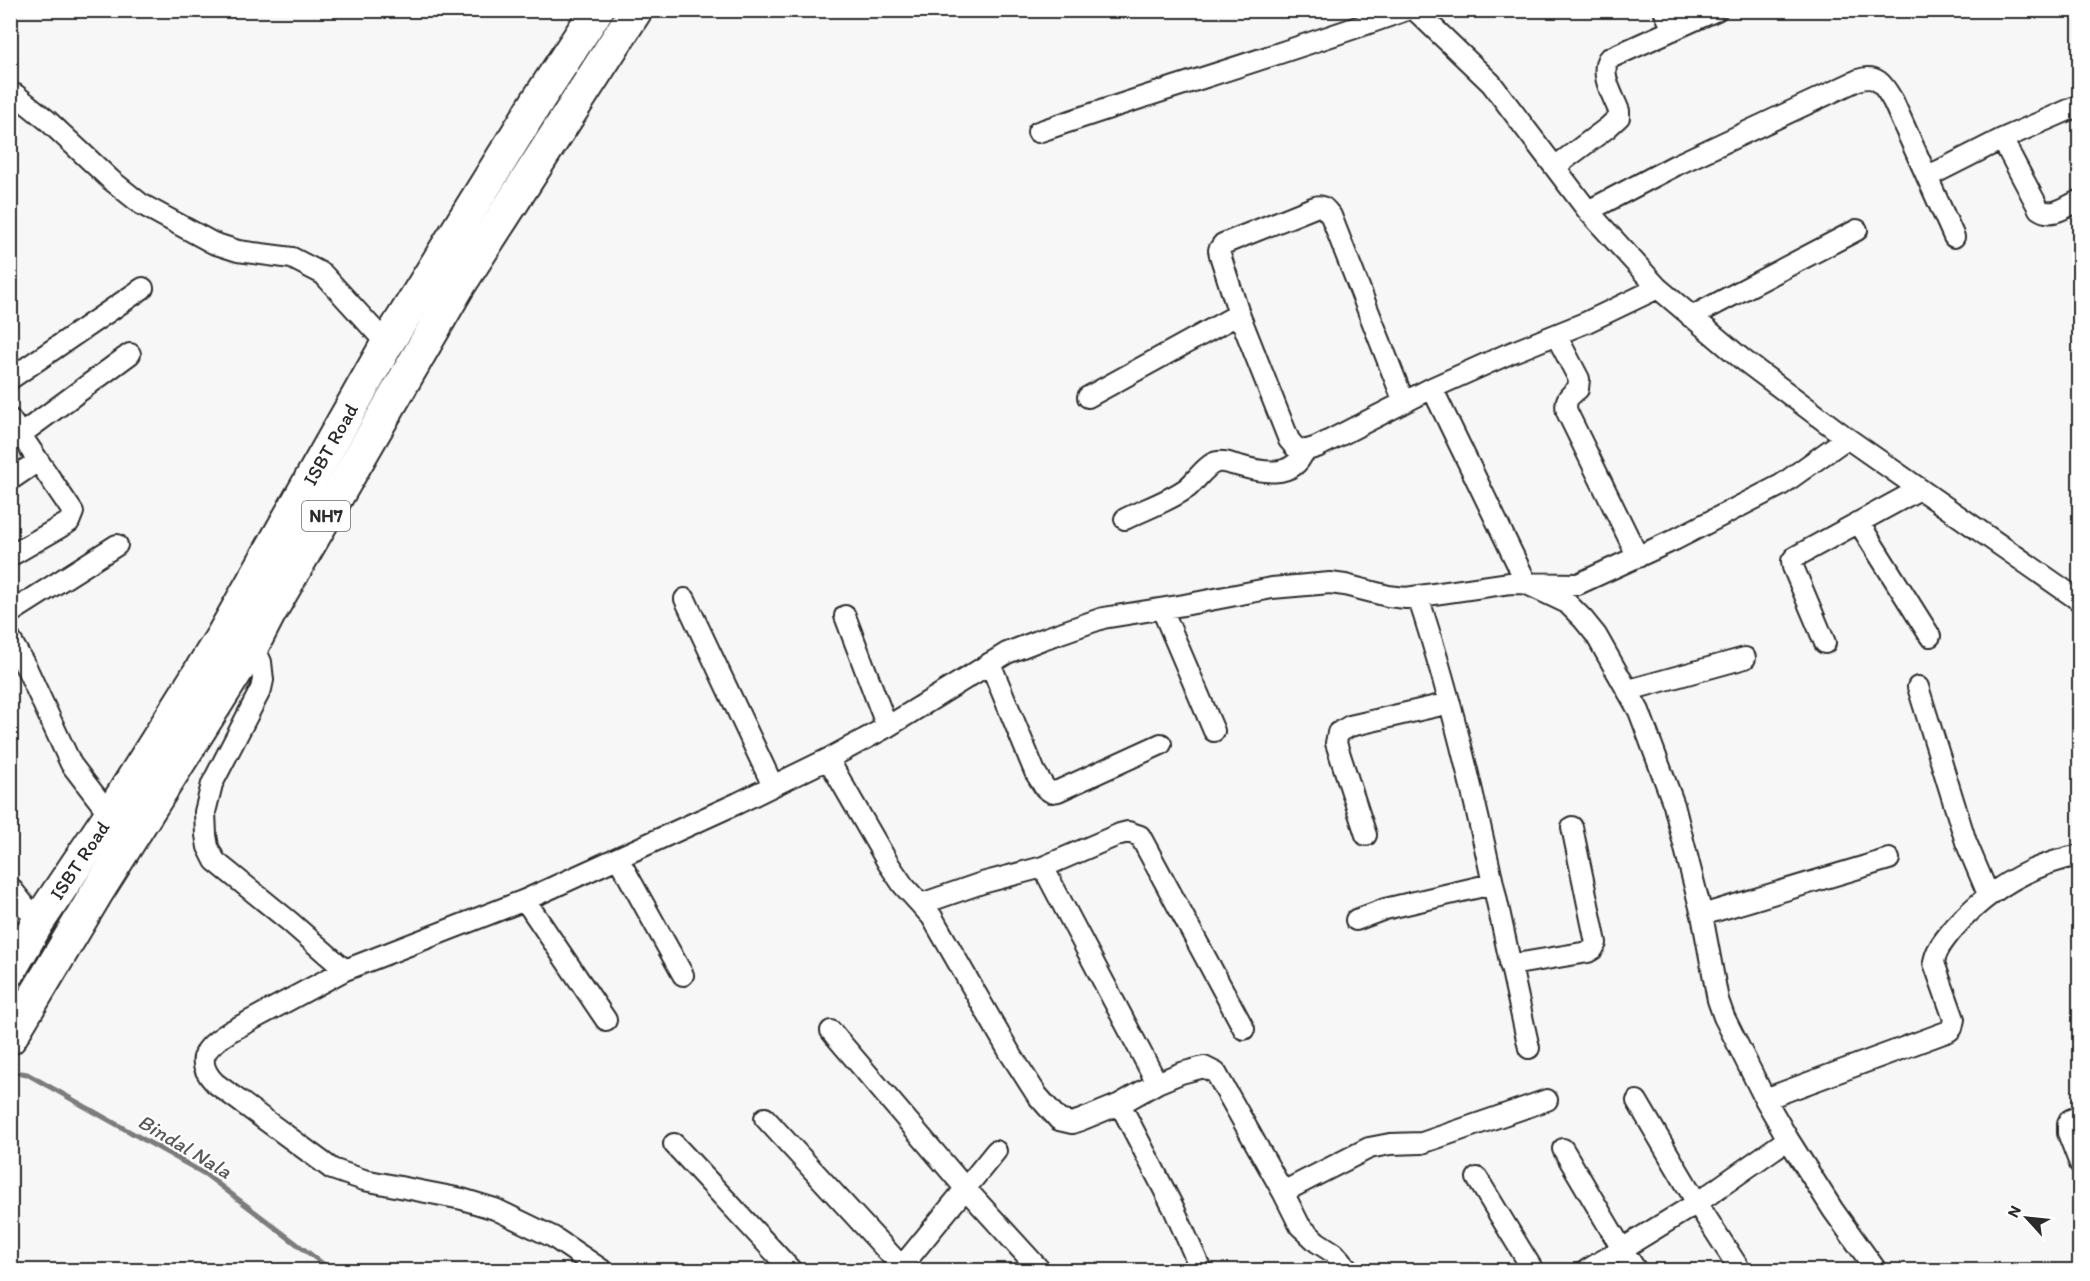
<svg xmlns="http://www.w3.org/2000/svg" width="2090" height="1281" viewBox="0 0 2090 1281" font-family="Itim,sans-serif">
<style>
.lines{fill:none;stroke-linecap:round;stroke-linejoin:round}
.stream{stroke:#7b7b7b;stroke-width:5}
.minor-casing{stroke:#2b2b2b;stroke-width:24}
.trunk-casing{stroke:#2b2b2b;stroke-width:36}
.minor{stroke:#fff;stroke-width:20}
.trunk{stroke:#fff;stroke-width:32}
.labels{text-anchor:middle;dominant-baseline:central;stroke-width:4.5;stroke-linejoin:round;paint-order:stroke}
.shield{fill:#fff;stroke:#6b6b6b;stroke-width:1.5}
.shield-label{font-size:18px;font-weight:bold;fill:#2b2b2b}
.street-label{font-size:20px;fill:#2b2b2b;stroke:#fff}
.water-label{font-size:21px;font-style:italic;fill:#5a5a5a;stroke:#fff}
</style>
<rect width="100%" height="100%" fill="#f7f7f7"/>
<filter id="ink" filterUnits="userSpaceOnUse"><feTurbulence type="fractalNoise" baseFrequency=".0167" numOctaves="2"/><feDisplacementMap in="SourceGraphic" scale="12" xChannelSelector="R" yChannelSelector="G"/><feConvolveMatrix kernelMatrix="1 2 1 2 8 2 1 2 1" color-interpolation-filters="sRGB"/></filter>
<g filter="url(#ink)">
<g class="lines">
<!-- stream -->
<path class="stream" d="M10,1071L27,1074L205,1174L331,1270"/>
<!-- minor casing -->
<g class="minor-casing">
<path id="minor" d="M1415,10L1491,83L1588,211L1658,288L1742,359L1847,438L2080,601
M1664,10L1673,30
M10,93L16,95L47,120L111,180L141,204L213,243L238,251L292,258L323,274L387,344
M1038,132C1160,90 1284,54 1406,10
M2002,139L2039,209C2052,218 2066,207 2080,200
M1556,166L1607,128L1619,117V111C1613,95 1600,76 1608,59L1717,10
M1927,177L2002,139L2080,105
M1588,211L1676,165L1858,80C1878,73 1884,86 1893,101L1954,237
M1691,317L1857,230
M1556,335L1579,379L1578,389C1569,396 1564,400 1567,412L1638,557
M10,379L143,288
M1432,388L1527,584L1567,603L1583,619L1596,635L1639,711L1674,805L1702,915L1718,1000L1724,1017L1765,1099L1788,1139L1697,1203L1622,1249L1563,1149
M1088,397L1239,314
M1404,402L1331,216C1326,210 1323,204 1315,207L1223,244L1219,250L1220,255L1239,314L1289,440L1295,447L1304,451L1317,447L1432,388L1508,354L1587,322L1658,288
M10,419L73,512L69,522L10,556
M20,435L130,354
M10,480L38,461
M1125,519C1145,509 1169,501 1187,488C1196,481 1207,463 1218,462C1224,461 1231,464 1236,465C1260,472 1293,480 1304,451
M1859,523L1930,636
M1418,597C1467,745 1495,897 1529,1048
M685,599L773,786
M1162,609L1214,731
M10,613L117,545
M845,616L887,727
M10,639L27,669L71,764L110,815
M248,642L253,645L261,662L263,680L261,689L212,784L205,812L206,835L208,847L215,861L289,921L345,970
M1825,643L1793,567L1792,561L1795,557L1918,490
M990,663L1035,772L1045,788L1051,792L1058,791L1161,744
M1918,687L1966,842L1988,894
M1629,690L1745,658
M828,759L888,863L903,885L932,917L1010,1053L1037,1095L1059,1120L1072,1123L1081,1120L1120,1104L1157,1083L1181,1073L1204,1067L1216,1073L1283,1192L1300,1226L1317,1242L1334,1253L1349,1270
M1366,835L1336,743L1338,733L1350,726L1450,703
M618,858L683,975
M1043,867L1157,1083
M10,887L38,922
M525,900L606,1020
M921,904L982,883L1043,867L1120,834L1128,832L1140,836L1244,1029
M1702,915L1889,859
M1356,920L1385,909L1492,884
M1510,965L1588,952L1593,949L1596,943L1572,827
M831,1031L965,1188L1040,1270
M1765,1099L1949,1031L1952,1028L1954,1019L1934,963C1935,950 1946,938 1954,928C1988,890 2029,865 2080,855
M1637,1101L1697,1203L1740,1270
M1120,1104L1174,1209L1201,1270
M2080,1116L2070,1120L2068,1124V1133L2080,1164
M765,1118L901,1266
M1788,1139L1833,1210L1876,1270
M674,1144L791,1270
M1477,1178L1533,1270
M1283,1192L1369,1148L1390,1144L1422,1143L1547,1100
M602,1270L553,1237L495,1209L462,1199L364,1180L332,1169L215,1083C191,1058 209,1045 231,1031L345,970L525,900L738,803L828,759L887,727L1007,653L1043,639L1103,618L1184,605L1272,588L1330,583L1345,585L1388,596L1406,598L1510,583L1578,584L1674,540L1781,485L1847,438
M899,1270L996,1151
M1587,1270L1622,1249L1636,1270"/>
</g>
<!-- trunk casing -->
<g class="trunk-casing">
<g id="trunk">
<path id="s1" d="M10,970L38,922L110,815L221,638L387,344L538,100L597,10"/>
<path d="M10,1038L96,894L253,645L269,614L458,287L636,10"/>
</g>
</g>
<!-- minor -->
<use href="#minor" class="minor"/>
<!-- trunk -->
<use href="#trunk" class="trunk"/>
</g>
</g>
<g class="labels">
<!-- shield labels -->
<rect class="shield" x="302" y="501" width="48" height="30" rx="4.5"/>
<g class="shield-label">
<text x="326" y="516">NH7</text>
</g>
<!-- street labels -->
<g class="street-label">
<text stroke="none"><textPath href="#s1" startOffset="616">ISBT Road</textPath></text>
<text stroke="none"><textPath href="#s1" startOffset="130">ISBT Road</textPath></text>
</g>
<!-- water labels -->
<g class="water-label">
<text transform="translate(185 1146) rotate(31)">Bindal Nala</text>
</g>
</g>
<!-- margin -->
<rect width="2090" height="1281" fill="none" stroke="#fff" stroke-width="36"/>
<rect x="18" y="18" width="2054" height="1245" fill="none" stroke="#2b2b2b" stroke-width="2" filter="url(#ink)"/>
<!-- north arrow -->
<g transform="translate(2027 1218) rotate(297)" stroke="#ffffff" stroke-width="4.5" paint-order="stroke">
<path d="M0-4.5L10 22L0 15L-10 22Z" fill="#2b2b2b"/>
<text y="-9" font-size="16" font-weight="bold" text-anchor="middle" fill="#2b2b2b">N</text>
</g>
</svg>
